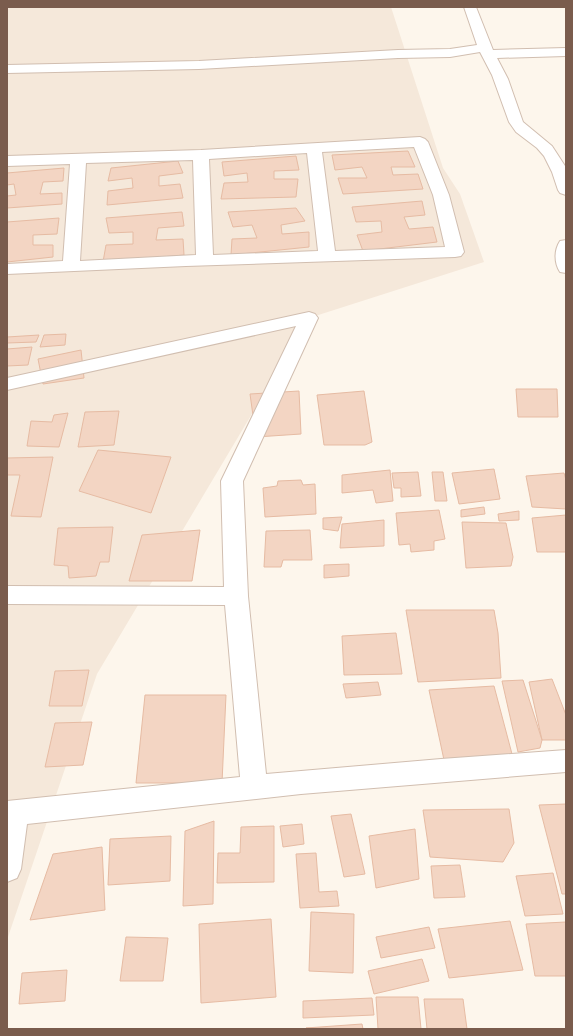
<svg xmlns="http://www.w3.org/2000/svg" width="573" height="1036" viewBox="0 0 573 1036" font-family="Overpass,sans-serif">
<style>
.residential{fill:#f5e8da}
.building{fill:#f3d5c3;stroke:#e6bba3}
.lines{fill:none;stroke-linecap:round;stroke-linejoin:round}
.street-casing{stroke:#d1beb0;stroke-width:2}
.street{fill:#fff;fill-rule:evenodd}
</style>
<rect width="100%" height="100%" fill="#fdf6ec"/>
<!-- residential -->
<path class="residential" d="M7,7H391L443,168L460,194L484,262L309,318L97,674L7,940Z"/>
<!-- building -->
<path class="building" d="M408,151L415,167H391L393,175L418,174L423,189L343,194L338,178H367L362,167L335,170L332,155Z
M296,156L299,170L274,171V179H298L296,197L221,199L224,183L248,182L247,173L224,176L222,162Z
M178,161L183,173L159,176V186L180,184L183,198L107,205L108,191L133,188L132,178L108,181L111,168Z
M64,168L63,181L43,182L40,194L62,193V204L7,208V196L16,195L14,184L7,185V173Z
M422,201L425,215L404,217L409,229L433,227L437,242L363,251L357,235L382,232L381,221L356,222L352,207Z
M296,208L305,221L281,225L282,234L309,232V247L231,255L232,239L257,238L252,225L233,227L228,212Z
M182,212L184,226L158,228L156,240L183,239L184,255L103,262L106,245L133,244V232L109,233L106,218Z
M59,218L57,234L33,235V245H53V257L7,262V222Z
M66,334L65,345L40,347L44,335Z
M39,335L36,342L7,343V337Z
M32,347L28,365L7,366V349Z
M81,350L84,378L43,384L38,359Z
M516,389H557L558,417H518Z
M299,391L301,434L256,437L250,394Z
M364,391L372,442L365,445H324L317,395Z
M119,411L114,445L78,447L85,412Z
M68,413L59,447L27,446L31,421L52,422L54,415Z
M98,450L171,457L151,513L79,491Z
M53,457L41,517L11,516L20,475H7V458Z
M494,469L500,499L459,504L452,473Z
M390,470L393,501L376,503L373,490L342,493V475Z
M418,472L421,496L401,497V488H394L392,473Z
M432,472H443L447,501H435Z
M564,473L566,480V509L532,507L526,476Z
M301,480L303,485L315,484L316,514L265,517L263,488L277,486L278,481Z
M484,507L485,514L461,517V510Z
M439,510L445,539L434,541V550L411,552L410,544L399,545L396,513Z
M519,511V520L499,521L498,514Z
M566,515V552H537L532,518Z
M342,517L338,531L323,529V518Z
M384,520V546L340,548L342,524Z
M462,522L506,523L513,557L511,566L466,568Z
M113,527L109,562H100L96,576L69,578L68,566L54,565L58,528Z
M200,530L192,581H129L142,535Z
M310,530L312,560H283L281,567H264L266,531Z
M349,564V576L324,578V565Z
M406,610H494L498,633L501,678L418,682Z
M396,633L402,674L344,675L342,636Z
M89,670L82,706H49L55,671Z
M552,679L566,715V740H542L529,682Z
M523,680L542,740L540,748L518,752L502,681Z
M378,682L381,695L346,698L343,684Z
M494,686L512,754L444,760L429,690Z
M145,695H226L222,783H136Z
M92,722L83,765L45,767L55,723Z
M566,804V894H562L539,805Z
M509,809L514,843L503,862L430,857L423,810Z
M351,814L365,874L344,877L331,816Z
M214,821L213,904L183,906L185,831Z
M302,824L304,844L283,847L280,826Z
M274,826V882L217,883L218,853H240L241,827Z
M415,829L419,879L376,888L369,836Z
M171,836L170,881L108,885L110,839Z
M102,847L105,910L30,920L53,854Z
M316,853L319,892L337,891L339,906L300,908L296,854Z
M460,865L465,897L434,898L431,866Z
M553,873L563,914L525,916L516,876Z
M311,912L354,914L353,973L309,971Z
M271,919L276,997L201,1003L199,924Z
M510,921L523,970L449,978L438,929Z
M566,922V976H535L526,924Z
M429,927L435,948L381,958L376,937Z
M126,937L168,938L163,981H120Z
M422,959L429,981L374,994L368,971Z
M67,970L65,1001L19,1004L22,973Z
M376,997H418L421,1029H378Z
M372,998L374,1015L303,1018V1001Z
M424,999H463L467,1029H427Z
M362,1024L363,1029L306,1028Z"/>
<g class="lines">
<!-- street casing -->
<g class="street-casing">
<path id="street" d="M464,7H476L493,50L566,48V56L497,58L508,79L523,122L552,146L565,166L566,195L560,193L558,190L552,172L544,156L537,148L516,132L509,122L492,75L480,52L450,57L398,58L199,69L7,73V65L199,61L398,50L450,49L477,45Z
M420,137L425,139L428,142L449,195L464,252L461,256L455,257L186,266L7,274V264L63,261L70,164L7,166V156L201,150ZM414,147L433,195L445,247L335,251L322,152ZM307,153L318,251L213,255L209,159ZM193,160L196,255L80,261L86,163Z
M566,240V273L560,272C554,263 554,250 560,241Z
M309,312L315,314L318,318L243,481L248,596L266,774L441,759L566,750V772L301,794L27,824L21,869L17,878L7,882V801L240,777L225,605L7,604V586L224,587L221,481L296,326L7,390V378Z"/>
</g>
<!-- street -->
<use href="#street" class="street"/>
</g>
<!-- border -->
<rect width="573" height="1036" fill="none" stroke="#7a5c4d" stroke-width="16"/>
</svg>
